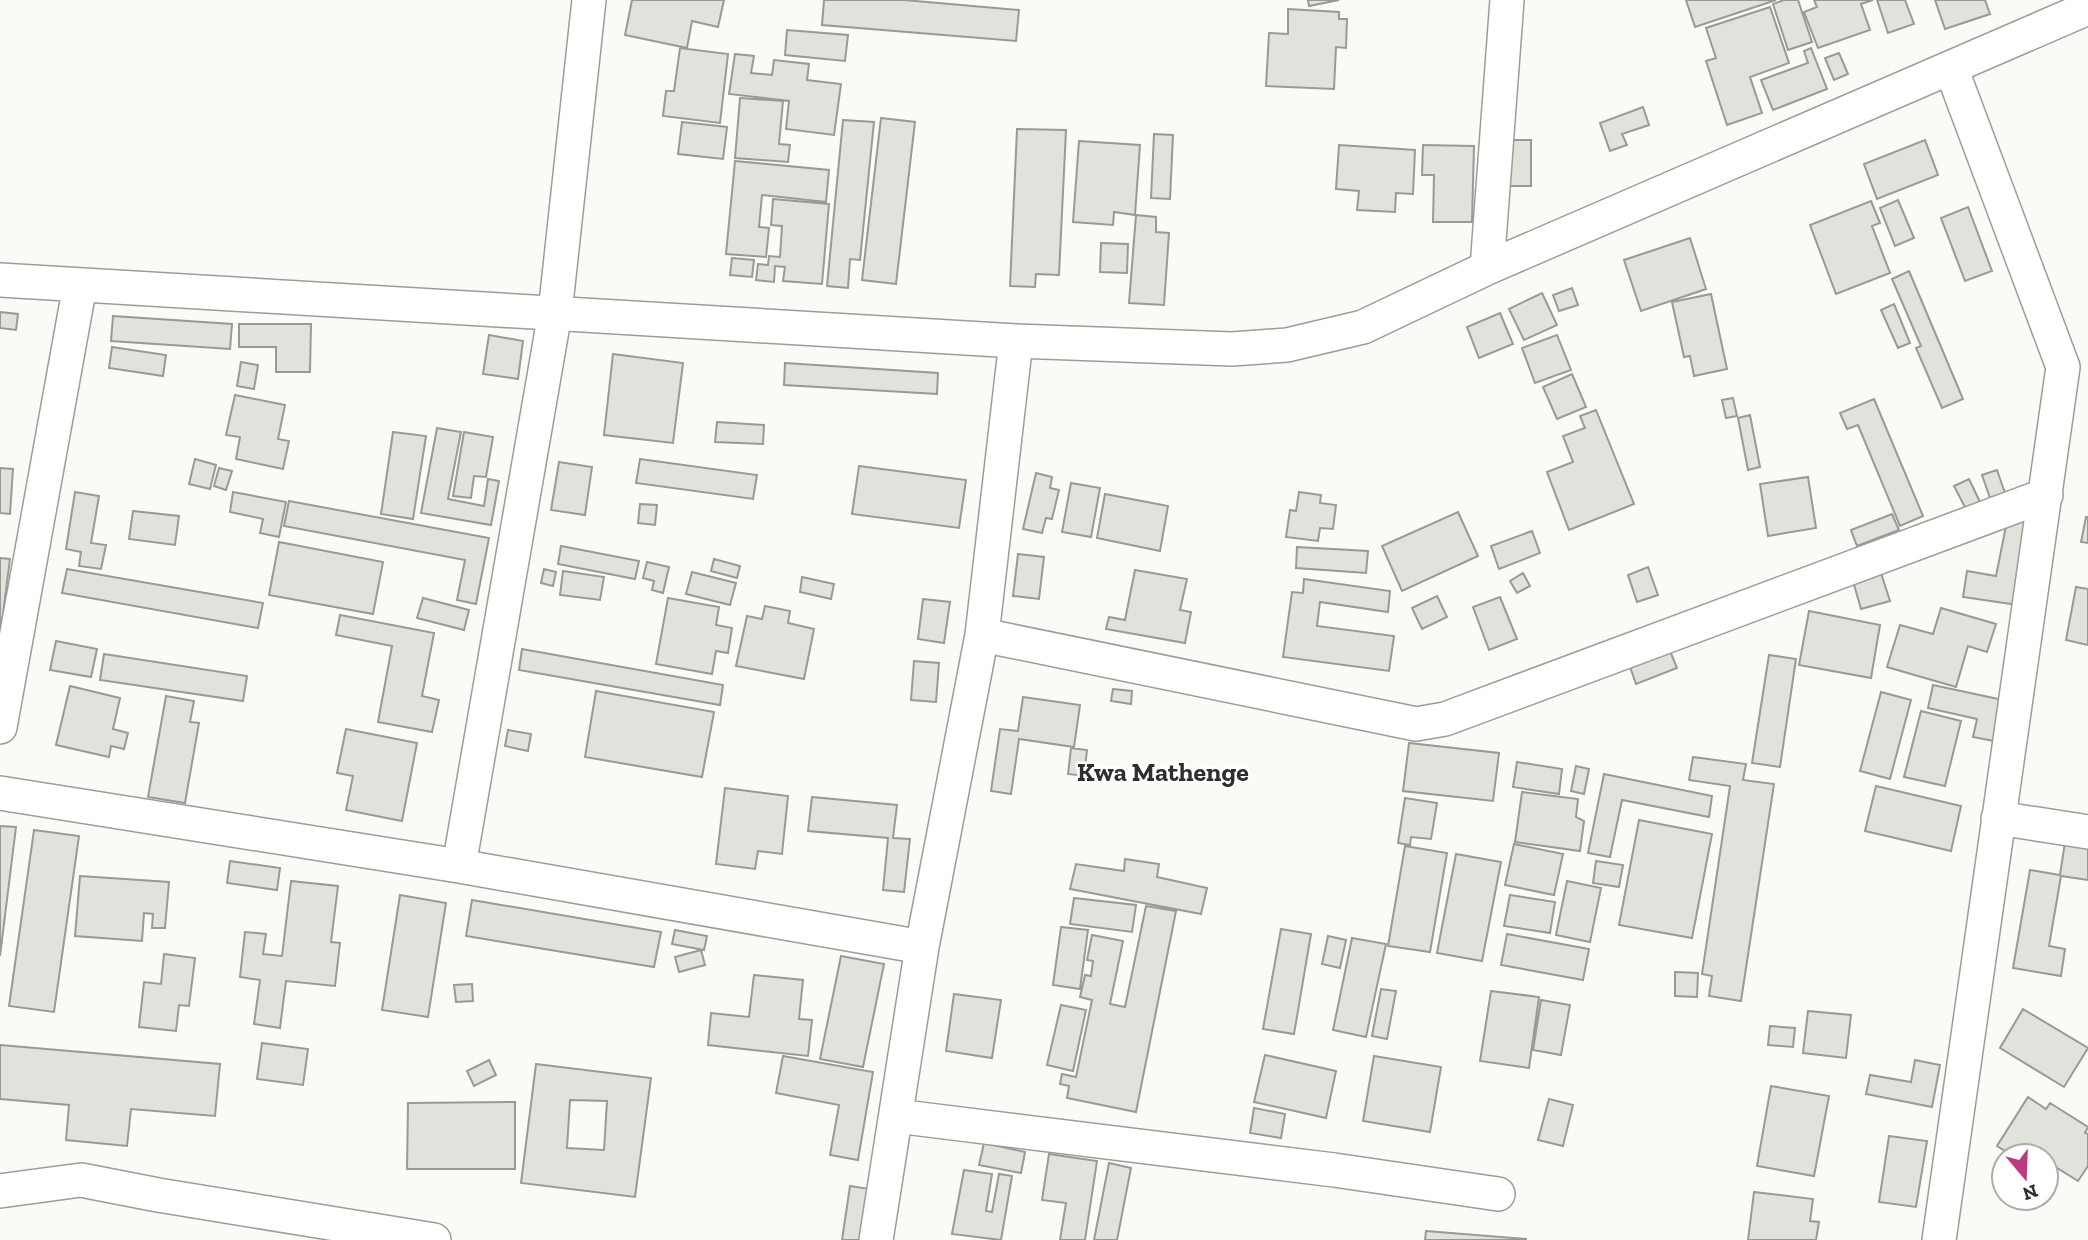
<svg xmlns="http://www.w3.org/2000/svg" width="2088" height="1240" viewBox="0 0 2088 1240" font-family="'Zilla Slab',serif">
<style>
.building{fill:#e0e2dc;stroke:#989a95;stroke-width:2;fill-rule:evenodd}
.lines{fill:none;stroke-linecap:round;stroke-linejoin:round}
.minor-casing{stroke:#9b9e98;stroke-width:36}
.minor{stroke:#fff;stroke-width:33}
.labels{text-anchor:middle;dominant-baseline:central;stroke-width:5;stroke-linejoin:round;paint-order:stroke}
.quarter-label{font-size:26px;font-weight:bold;fill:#2f302e;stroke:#fff}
</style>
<rect width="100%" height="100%" fill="#f9fcf6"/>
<!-- building -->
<path class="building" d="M632,0H724L718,27L692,21L687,48L625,35Z
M824,0H904L1019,10L1016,41L822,25Z
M1308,0H1339L1309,6Z
M1686,0H1776L1695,27Z
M1784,0H1798L1812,42L1788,50L1773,4Z
M1814,0H1873L1861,4L1870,30L1818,48L1804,12L1817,7Z
M1877,0H1905L1914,24L1888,33Z
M1935,0H1985L1990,14L1945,29Z
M1770,7L1789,63L1750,77L1762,113L1727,125L1706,61L1716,58L1706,28Z
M1288,9L1339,12V19H1347L1346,48L1336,47L1334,89L1266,86L1269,33L1288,34Z
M787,30L848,35L845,61L785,55Z
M680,48L728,54L720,123L663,116L666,91H674Z
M1811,48L1827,89L1773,110L1761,80L1808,63L1804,51Z
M1839,53L1848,74L1834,80L1825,58Z
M735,54L754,56L751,73L772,75L774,60L809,64L807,80L841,84L834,135L786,129L789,101L729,94Z
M740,98L783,101L779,144L790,145L788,162L735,158Z
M1643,107L1649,125L1622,134L1627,145L1610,151L1600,123Z
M881,118L915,122L896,284L862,280Z
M843,120L874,122L860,260L850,259L848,288L827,286Z
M682,122L727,127L723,159L678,154Z
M1017,129L1066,130L1059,275L1036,274L1035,287L1010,286Z
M1154,134L1173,135L1170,199L1151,198Z
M1510,140H1531V186H1510Z
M1925,140L1938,175L1877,199L1864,164Z
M1079,141L1140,145L1135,215L1114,212L1113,225L1073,222Z
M1339,145L1415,150L1413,194L1396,193L1395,212L1357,210L1359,191L1336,189Z
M1423,145L1474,146L1472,222H1433L1434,175H1422Z
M735,161L829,170L826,202L762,195L759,227L769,228L766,257L726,254Z
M773,199L829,204L822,284L783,281L785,267L775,266L774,282L756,280L758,264L768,265L769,256L780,257L782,226L771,225Z
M1898,200L1914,238L1895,246L1880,208Z
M1871,201L1880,223L1872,226L1890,273L1836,294L1810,225Z
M1968,207L1992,271L1965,281L1941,218Z
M1136,215L1156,217V232L1169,233L1164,305L1129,303Z
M1690,238L1706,289L1641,311L1624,260Z
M1101,243L1128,244L1127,273L1100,272Z
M732,258L754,260L752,277L730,275Z
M1909,271L1963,399L1942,408L1916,348L1921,346L1892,279Z
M1572,288L1578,305L1559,311L1553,295Z
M1542,293L1557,325L1524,340L1509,309Z
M1711,294L1727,369L1694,376L1690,356L1684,357L1672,302Z
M1894,304L1910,343L1898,348L1881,310Z
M0,312L18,314L16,330L0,328Z
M1500,313L1513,344L1479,358L1467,327Z
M113,316L232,324L230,349L111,341Z
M239,324H311L310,372H276V347H239Z
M489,335L523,341L518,379L483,374Z
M1557,335L1571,370L1535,383L1522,348Z
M112,347L166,355L163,376L109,368Z
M613,354L683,363L673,443L604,435Z
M241,362L258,365L254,389L237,386Z
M785,363L938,373L937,394L784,385Z
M1572,374L1586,407L1557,419L1543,387Z
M235,395L285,405L278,439L289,441L283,469L236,459L240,437L226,435Z
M1733,398L1737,416L1726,418L1722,400Z
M1874,399L1923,516L1900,526L1858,425L1847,429L1840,413Z
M1596,410L1634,504L1569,530L1547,472L1573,462L1563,436L1585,428L1580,416Z
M1750,415L1760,467L1748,470L1738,418Z
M717,422L764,425L763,444L715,442Z
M437,428L461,432L448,499L484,506L488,479L499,481L491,525L421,513Z
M393,432L426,436L413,519L381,514Z
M464,432L493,437L486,477L474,476L471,498L453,496Z
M195,459L216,465L210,489L189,484Z
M640,459L757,475L753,499L636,483Z
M559,462L592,467L585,515L551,510Z
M859,466L966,480L959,528L852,514Z
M0,468L13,469L10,514L0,513Z
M219,468L232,471L226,490L214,486Z
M1997,470L2005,493L1990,498L1982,475Z
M1036,473L1052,477L1050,488L1059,490L1052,519L1046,518L1042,533L1023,529Z
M1808,477L1816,528L1768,536L1760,484Z
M1969,479L1981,504L1967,511L1954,486Z
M1071,483L1100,488L1091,537L1062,532Z
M75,492L99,496L91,543L106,545L101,569L79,566L81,552L66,549Z
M233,492L286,502L279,537L260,533L263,519L230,512Z
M1299,492L1321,495L1320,503L1336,505L1333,529L1320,528L1318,541L1286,537L1290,510L1296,511Z
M1105,494L1168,506L1160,551L1097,538Z
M289,501L489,538L476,604L457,600L465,560L284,526Z
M640,504L657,505L655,525L638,523Z
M133,511L179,516L175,545L129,539Z
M1458,512L1478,556L1402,591L1382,546Z
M1892,514L1899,530L1857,546L1851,530Z
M2086,517H2088V543L2081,542Z
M2029,519L2018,605L1963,597L1967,571L1996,576L2006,526Z
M1532,531L1540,553L1499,569L1491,546Z
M279,542L383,562L373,614L269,595Z
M561,546L639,561L635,579L558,564Z
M1297,547L1368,551L1366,573L1296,568Z
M1018,554L1044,557L1039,599L1013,596Z
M0,558L10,559L0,637Z
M714,559L740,566L737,578L711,571Z
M647,562L669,567L663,593L652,590L654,581L643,578Z
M1648,567L1658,595L1637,602L1628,575Z
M67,569L263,603L258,628L62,593Z
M544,569L556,572L553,586L541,583Z
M1135,570L1187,579L1180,610L1191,612L1185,643L1106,629L1109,617L1125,620Z
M563,571L604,577L600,600L560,595Z
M692,572L736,583L730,605L686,594Z
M1523,573L1530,586L1517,593L1510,581Z
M1881,573L1890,601L1861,609L1853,581Z
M802,577L834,584L831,599L800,592Z
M1304,579L1390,591L1388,612L1320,602L1317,626L1394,636L1389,671L1283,657L1292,592L1303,593Z
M2076,587L2088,589V645L2066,640Z
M1437,596L1447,617L1422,629L1412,608Z
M1500,597L1517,639L1489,650L1473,607Z
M423,598L469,610L464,630L417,618Z
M668,598L719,607L716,625L732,628L728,653L716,651L712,674L656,664Z
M923,599L950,602L944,643L918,639Z
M765,606L790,611L788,623L814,629L804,679L736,666L747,616L762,619Z
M1941,608L1996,624L1987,652L1968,646L1956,687L1887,667L1900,625L1933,634Z
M1809,611L1880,625L1871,678L1799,665Z
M340,615L434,633L422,696L439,700L432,732L378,722L392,646L336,635Z
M56,641L97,649L91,677L50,670Z
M1668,646L1677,668L1636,684L1628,661Z
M522,649L723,685L720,705L519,670Z
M104,654L247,676L243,701L100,680Z
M1769,655L1796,659L1780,767L1752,763Z
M914,661L939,663L936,702L911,700Z
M1933,685L2003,700L1994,741L1973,737L1977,719L1928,708Z
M70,686L120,698L113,729L128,733L124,749L111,746L109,757L56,745Z
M1113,689L1132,691L1131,704L1111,701Z
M596,691L714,712L702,777L585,757Z
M1881,692L1911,700L1890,779L1860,771Z
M166,696L194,701L190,722L199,723L185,803L148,797Z
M1023,697L1080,705L1074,747L1019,739L1011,794L991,791L1000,729L1018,731Z
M1921,711L1961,721L1945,786L1904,777Z
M346,729L417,743L402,821L346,810L353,776L337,773Z
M508,730L531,734L528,751L505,746Z
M1409,743L1499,753L1493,801L1403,791Z
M1071,748L1087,750L1084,776L1068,774Z
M1693,757L1746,764L1743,780L1774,784L1741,1001L1709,996L1712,976L1702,974L1730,786L1689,780Z
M1517,762L1562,769L1559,794L1513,787Z
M1576,766L1589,769L1584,794L1571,791Z
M1604,774L1712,796L1709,817L1622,800L1610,857L1588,853Z
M1876,786L1961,806L1951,851L1865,831Z
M725,788L788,796L782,854L758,851L755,869L716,864Z
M1522,792L1578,799L1576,817L1584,821L1580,851L1515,842Z
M812,797L897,805L893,838L910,839L904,892L883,890L888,838L808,831Z
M1405,798L1437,803L1431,839L1411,837L1410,845L1398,843Z
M1639,820L1712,834L1692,938L1619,925Z
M0,826L16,827L0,956Z
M34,830L79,836L54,1012L9,1006Z
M2065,842L2088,845V880L2061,876L2049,946L2065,949L2061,976L2013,968L2030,870L2060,875Z
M1514,844L1563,854L1554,895L1505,885Z
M1405,846L1447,853L1430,952L1388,946Z
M1456,854L1501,862L1482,961L1437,953Z
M1125,859L1159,864L1157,877L1207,888L1201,914L1070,889L1076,864L1124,871Z
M230,861L280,868L277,890L227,883Z
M1596,861L1623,865L1619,887L1593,883Z
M80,876L169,882L165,928H152L153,914L144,913L142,941L75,936Z
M291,881L338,886L331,942L340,943L335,986L286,981L280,1028L254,1024L260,980L240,977L245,932L266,934L263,954L282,956Z
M1567,881L1601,888L1590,942L1556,935Z
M400,895L446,903L428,1017L382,1010Z
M1510,895L1555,902L1550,933L1504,926Z
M1074,898L1136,905L1132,932L1070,924Z
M472,900L661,932L654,967L466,936Z
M1146,906L1176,911L1136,1112L1067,1098L1069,1086L1060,1084L1062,1074L1076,1077L1092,1000L1080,997L1085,975L1091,976L1093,961L1087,960L1092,935L1123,941L1110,1004L1125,1007Z
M1061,927L1088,930L1080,989L1053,985Z
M1281,929L1311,934L1294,1034L1263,1029Z
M675,930L707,936L704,950L672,944Z
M1507,934L1589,949L1583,980L1501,965Z
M1328,936L1346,940L1340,968L1322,964Z
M1352,938L1386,944L1366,1037L1333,1030Z
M701,950L705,965L679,972L675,957Z
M164,954L195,958L189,1006L179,1005L176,1031L139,1027L144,982L161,984Z
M841,956L884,964L863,1067L820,1059Z
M1675,972L1698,973L1697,997L1675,996Z
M754,975L803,980L799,1019L812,1020L808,1056L708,1045L711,1013L749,1017Z
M472,984L473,1001L456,1002L454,985Z
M1381,989L1396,991L1387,1039L1372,1036Z
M1491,991L1539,997L1529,1068L1480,1061Z
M954,994L1001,1000L992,1058L946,1051Z
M1541,1000L1570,1005L1561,1055L1533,1050Z
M1061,1005L1086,1010L1073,1071L1047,1065Z
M2023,1009L2088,1048L2064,1087L2000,1048Z
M1808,1011L1851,1015L1846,1058L1803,1053Z
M1770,1026L1795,1028L1793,1047L1768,1045Z
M262,1043L308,1049L303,1085L257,1079Z
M0,1045L220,1064L215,1116L131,1109L127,1146L66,1140L69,1105L0,1099Z
M1265,1055L1336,1071L1326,1118L1254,1102Z
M783,1056L873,1072L858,1160L830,1155L839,1105L776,1093Z
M1374,1056L1441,1067L1430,1132L1363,1121Z
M489,1060L496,1075L474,1086L467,1071Z
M1915,1060L1940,1065L1932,1107L1866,1094L1870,1075L1911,1082Z
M536,1064L651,1078L635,1197L521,1183ZM570,1100L607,1101L604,1150L567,1148Z
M1771,1086L1829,1096L1814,1176L1757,1166Z
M2028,1097L2046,1109L2050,1103L2088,1127L2085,1133L2088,1134V1166L2078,1181L2057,1168L2051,1179L2046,1176V1156H2013L1997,1146Z
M1549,1099L1573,1105L1563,1146L1538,1140Z
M515,1102V1169H407L408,1103Z
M1254,1108L1285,1114L1281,1138L1250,1133Z
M1889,1136L1927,1141L1916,1207L1879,1202Z
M984,1143L1025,1152L1021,1173L979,1165Z
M1049,1154L1097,1161L1085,1240H1060L1066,1203L1042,1200Z
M1109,1163L1131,1168L1117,1240H1094Z
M964,1170L992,1174L986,1211L992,1212L999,1174L1012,1176L1001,1240L952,1234Z
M850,1186L870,1189L862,1240H842Z
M1754,1192L1813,1199L1810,1221L1819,1222L1816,1240H1748Z
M1426,1231L1526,1239V1240H1425Z"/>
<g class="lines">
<!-- minor casing -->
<g class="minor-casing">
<path id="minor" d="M1487,268L1507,0
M0,280L1016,341L1232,349L1287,345L1363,327L1487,268L2088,8
M982,635L1416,724L1445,719L2046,495
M0,727L80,285
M0,793L459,866L922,947
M1998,818L2088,832
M459,866L555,313L589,0
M896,1116L1334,1170L1498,1194
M0,1191L81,1180L158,1195L434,1240
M876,1240L922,947L982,635L1016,341
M1939,1240L2063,367L1951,68"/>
</g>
<!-- minor -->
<use href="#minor" class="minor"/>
</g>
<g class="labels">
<!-- quarter labels -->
<g class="quarter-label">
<text x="1163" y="772">Kwa Mathenge</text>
</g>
</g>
<!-- north arrow -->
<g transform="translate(2025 1177) rotate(161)"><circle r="33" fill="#ffffff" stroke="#acacab" stroke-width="2"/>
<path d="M0-5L12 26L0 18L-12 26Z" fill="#bd3a80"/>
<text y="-10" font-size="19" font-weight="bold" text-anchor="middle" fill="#2f302e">N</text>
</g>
</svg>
